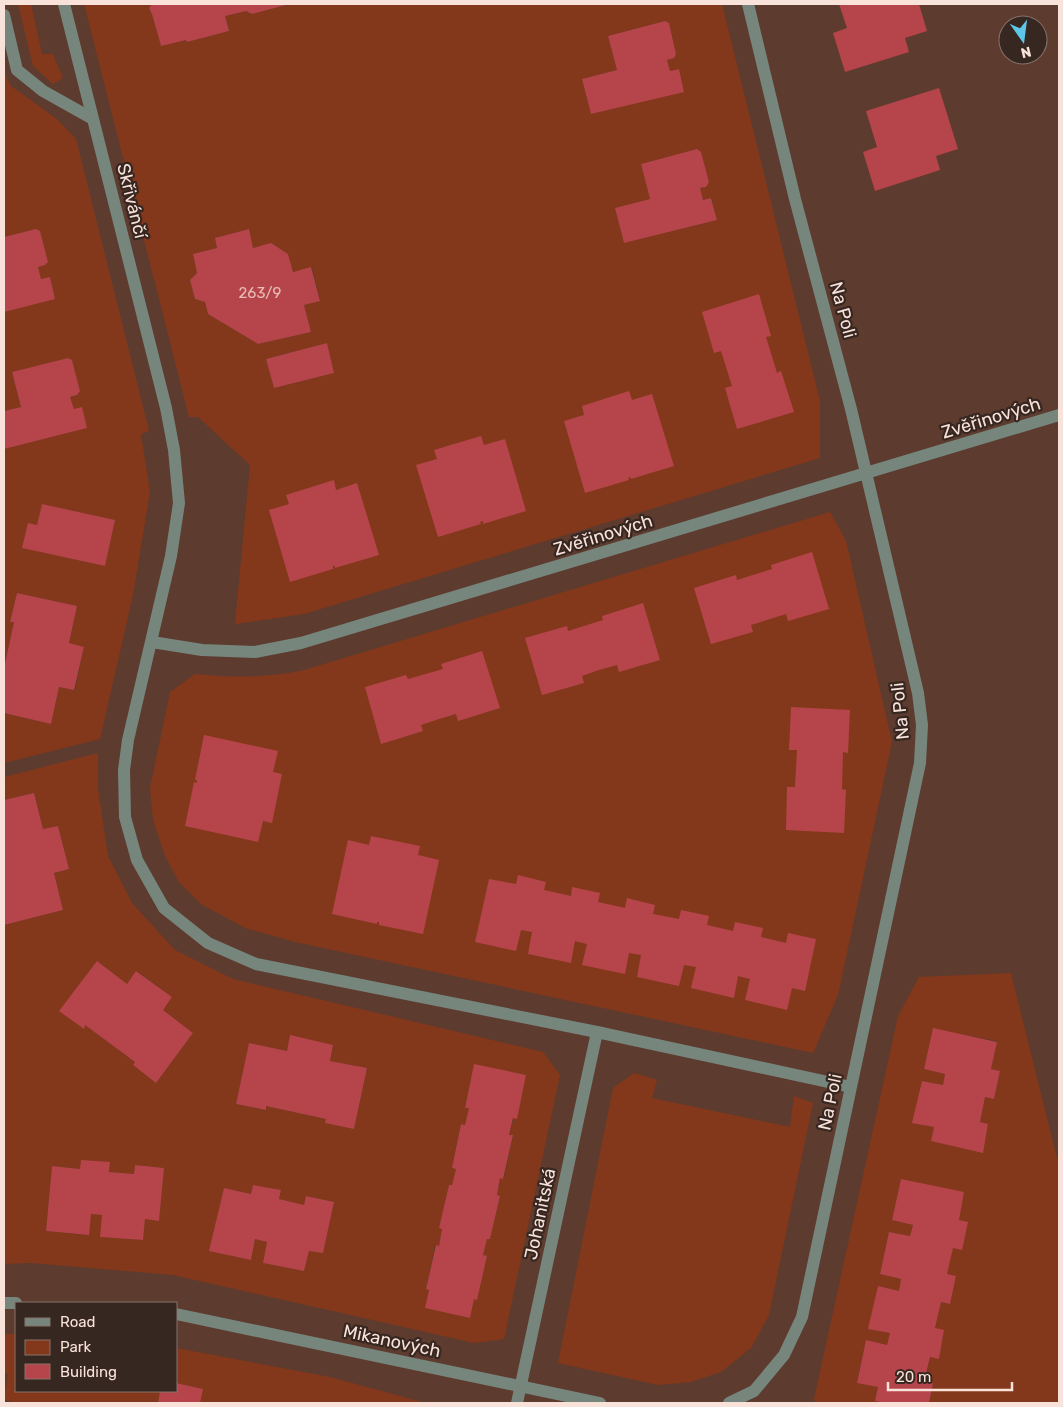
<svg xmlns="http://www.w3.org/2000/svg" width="1063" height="1407" viewBox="0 0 1063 1407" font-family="Rubik,sans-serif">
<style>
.green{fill:#84381b;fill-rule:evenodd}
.building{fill:#b5454b}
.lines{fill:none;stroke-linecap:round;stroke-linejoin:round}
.minor{stroke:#76867d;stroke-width:12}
.labels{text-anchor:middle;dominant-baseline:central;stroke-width:4.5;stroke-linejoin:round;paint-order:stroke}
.number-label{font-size:15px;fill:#e8bbb6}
.street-label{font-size:18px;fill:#f9e2da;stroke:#372721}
</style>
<rect width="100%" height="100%" fill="#5d3b2e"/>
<!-- green -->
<path class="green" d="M18,4H31L42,54H53L63,78L53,84L33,66Z
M84,4H152L149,8L152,14L161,46L186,40L187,42L229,31L225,16L246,11L252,14L292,4H722L820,401V458L304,614L235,624L250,465L198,417H189ZM665,21L669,23L676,54L674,58L667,60L670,71L679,69L684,91L591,114L582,79L617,70L608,36ZM697,149L701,153L709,182L706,187L700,188L703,200L712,198L717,220L624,243L615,208L650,199L641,164ZM248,229L253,248L271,244L288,254L293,272L312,267L320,300L304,305L311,332L258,344L208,314L205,302L195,299L190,280L197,273L193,254L217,248L215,238ZM327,343L334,373L274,388L266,359Z
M4,72L11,86L57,119L76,139L149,431L141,434L150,492L133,595L100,739L4,763V713L51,724L59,687L75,690L84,648L69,643L77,606L17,593L10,621L14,622L4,668V449L86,428L74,409L70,397L77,395L80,391L72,360L68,358L12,372L21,407L4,411V312L55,298L50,277L41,279L38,267L45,265L48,262L40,231L36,229L4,237ZM42,504L115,520L105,566L23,548L28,523L37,525Z
M830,512L846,541L892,742L838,995L813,1053L295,942L245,928L201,904L179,882L165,856L153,820L150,788L170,692L195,674C232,678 267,678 304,670Z
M98,753V789L108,856L132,903L175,950L233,979L543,1052L560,1075L504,1339L474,1343L173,1275L31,1263L4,1264V925L63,910L54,873L69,869L58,826L43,829L34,793L4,800V777ZM97,961L127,984L137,971L172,997L163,1010L193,1033L156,1083L133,1065L135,1062L85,1025L83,1028L60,1011ZM290,1036L333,1045L330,1061L367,1068L354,1129L326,1123V1119L266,1106L265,1110L236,1104L249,1043L287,1051ZM474,1065L526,1075L509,1135L513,1136L504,1178H500L497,1195L500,1196L490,1239H487L483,1255L487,1257L477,1299H474L470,1318L426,1308L429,1290L426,1289L435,1245L439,1246L442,1229L439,1228L449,1185H452L456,1169L452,1168L461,1124L465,1125L469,1108L465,1107ZM110,1163L109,1172L134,1174L135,1165L164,1168L159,1220L145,1219L143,1240L101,1237L102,1215L91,1214L88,1235L46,1231L52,1166L80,1169ZM253,1185L281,1190L279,1199L304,1205L306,1196L334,1202L323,1253L309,1251L304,1271L263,1263L267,1242L255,1239L251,1260L210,1251L224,1188L251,1194Z
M1011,973L1059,1166V1403H929L933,1384L924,1382L930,1357L939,1358L944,1331L935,1328L941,1302L950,1304L956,1276L947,1274L964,1193L901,1179L892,1220L913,1225L910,1236L889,1232L880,1274L901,1279L899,1291L878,1286L869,1329L890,1333L887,1345L866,1340L857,1382L878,1387L875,1401L887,1403H816L814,1399L898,1016L919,977ZM933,1029L997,1041L991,1069L1000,1071L994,1099L985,1097L980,1122L988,1124L983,1152L931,1141L934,1127L913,1122L922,1081L943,1085L945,1074L924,1069Z
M634,1073L657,1080L652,1098L790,1127L794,1096L813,1103L769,1315L751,1348L721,1372L691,1382L658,1385L558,1363L613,1088Z
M4,1334H16V1391H160L158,1403H20L4,1400L8,1374L4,1373Z
M176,1348L330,1377L426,1403H200L203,1389L176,1383Z"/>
<!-- building -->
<path class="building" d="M152,4H290L252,14L246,11L225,16L229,31L187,42L186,40L161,46L152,14L149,8Z
M839,4H919L927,31L905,38L909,52L845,72L833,33L847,28Z
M665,21L669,23L676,54L674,58L667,60L670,71L679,69L684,92L591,114L582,79L617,70L608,36Z
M939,88L958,149L936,156L940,170L875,191L863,152L877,147L866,111Z
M697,149L701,152L709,182L706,187L700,188L703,200L711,198L717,220L624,243L615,208L650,199L641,164Z
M36,229L40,231L48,262L45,265L38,267L41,279L50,277L55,299L4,312V237Z
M249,229L253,248L271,243L288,254L293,272L311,267L320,301L304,305L311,332L258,344L208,314L205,302L195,299L190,280L197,273L193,254L217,248L215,238Z
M759,294L771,336L766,337L777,373L781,371L794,412L737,429L725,388L732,386L721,351L714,353L702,312Z
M327,343L334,373L274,388L266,359Z
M68,358L72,360L80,391L77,395L70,397L74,409L82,407L87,428L4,449V411L21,407L12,372Z
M629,391L632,400L652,394L674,466L631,479L630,477L628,478L629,480L585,493L564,421L584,415L582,406Z
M481,436L484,445L505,439L526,511L483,524V521L480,522L481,524L438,537L416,465L437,459L434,450Z
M334,480L336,490L357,483L379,555L335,568V566H333V569L290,582L269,510L289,504L286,495Z
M42,504L115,520L105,566L22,548L28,523L37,525Z
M812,552L829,609L788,621L786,614L751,625L753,632L711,644L694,588L736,575L737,580L772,569L771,565Z
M17,593L77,606L69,643L84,647L74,690L59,687L51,724L4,713V668L14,622H10Z
M643,603L660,660L619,672L617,665L599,670L582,676L584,683L542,695L525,638L567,626L568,631L603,620L602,616Z
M482,651L500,708L458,721L456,714L439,719L421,725L423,731L381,744L365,687L406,675L408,679L443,669L441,664Z
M791,707L850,710L848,753L843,752L842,789L846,790L844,833L786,830L787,787H795L797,750H789Z
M204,735L278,751L273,772L282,774L272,823L263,821L258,842L185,826L194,782L197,783V780H195Z
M34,793L43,829L58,826L69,869L54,873L63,910L4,925V800Z
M371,836L420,846L418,855L439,860L423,934L379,925V922H377V924L332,914L348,840L369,845Z
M518,875L546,882L544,890L571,896L572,887L600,893L598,902L625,908L627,898L655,905L653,914L679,919L681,910L709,916L707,925L733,931L735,922L763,928L761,937L786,943L788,933L816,939L805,991L792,988L787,1010L745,1000L750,979L738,976L734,998L691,988L696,967L684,965L679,986L637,977L641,955L629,953L625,974L582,965L587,944L575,941L571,963L528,954L532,932L521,930L516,951L475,942L489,879L516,884Z
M97,961L127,984L136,971L172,997L163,1010L193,1033L156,1083L133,1065L135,1062L85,1025L84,1029L59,1011Z
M933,1028L997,1042L991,1069L1000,1071L994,1099L985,1097L980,1122L988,1124L983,1153L931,1141L934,1127L912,1123L922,1081L943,1085L945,1074L924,1069Z
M290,1035L333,1045L330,1061L367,1068L354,1129L325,1123L326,1119L266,1106V1110L236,1104L249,1043L287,1051Z
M474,1064L526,1075L517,1119L513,1118L509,1135H513L503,1179L500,1178L497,1195L500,1196L490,1239H487L483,1255L487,1256L477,1300L474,1299L470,1318L425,1308L429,1290L426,1289L436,1245L439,1246L442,1229L439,1228L449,1185H452L456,1169L452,1168L461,1124L465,1125L469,1108H465Z
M81,1160L110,1162L109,1172L134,1174L135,1165L164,1168L159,1221L145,1219L143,1240L100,1237L102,1215L91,1214L89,1235L46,1231L52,1166L80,1169Z
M901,1179L964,1192L959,1220L968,1222L962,1250L953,1248L947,1274L956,1276L950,1304L941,1302L935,1328L944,1330L939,1359L930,1357L924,1382L933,1383L929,1403H887L875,1401L878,1387L857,1383L866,1340L887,1345L890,1333L868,1329L878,1286L899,1291L901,1279L880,1274L889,1232L910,1236L913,1225L892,1220Z
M253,1185L281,1190L279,1199L304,1205L306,1196L334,1202L323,1253L309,1251L304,1271L263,1263L267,1242L255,1239L251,1260L209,1251L224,1188L251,1194Z
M176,1383L203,1389L200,1403H158L160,1391H176Z"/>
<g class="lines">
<!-- minor -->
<path class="minor" d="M64,4L166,408L174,450L179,503L171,556L128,740L124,770L125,817L137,860L164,908L208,943L256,964L597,1032L851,1087
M4,15L17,70L43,91L93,119
M152,642L202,650L255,652L301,643L1059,415
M4,1303H16
M176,1314L600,1403
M517,1403L597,1032
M729,1403L754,1391L784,1355L802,1317L920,763L922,725L918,693L851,409L795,199L748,4"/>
</g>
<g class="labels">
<!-- number labels -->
<g class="number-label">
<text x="260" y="293">263/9</text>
</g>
<!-- street labels -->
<g class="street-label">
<text transform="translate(132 201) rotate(76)">Skřivánčí</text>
<text transform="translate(843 310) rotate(75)">Na Poli</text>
<text transform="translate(991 418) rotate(-17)">Zvěřinových</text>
<text transform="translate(603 535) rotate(-17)">Zvěřinových</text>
<text transform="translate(900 711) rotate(-96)">Na Poli</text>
<text transform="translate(830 1102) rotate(-78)">Na Poli</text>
<text transform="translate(540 1214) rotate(-78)">Johanitská</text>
<text transform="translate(392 1341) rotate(12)">Mikanových</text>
</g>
</g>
<!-- border -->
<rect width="1063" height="1407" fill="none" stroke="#f9e2da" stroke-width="10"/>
<!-- legend -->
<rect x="15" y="1302" width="162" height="90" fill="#372721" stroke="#85726b"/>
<rect x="25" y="1318" width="25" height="8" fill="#76867d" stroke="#85726b"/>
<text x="60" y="1327" font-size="15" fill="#f9e2da">Road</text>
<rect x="25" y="1340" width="25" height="15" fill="#84381b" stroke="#85726b"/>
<text x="60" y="1352" font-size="15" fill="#f9e2da">Park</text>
<rect x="25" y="1364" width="25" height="15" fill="#b5454b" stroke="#85726b"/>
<text x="60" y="1377" font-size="15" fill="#f9e2da">Building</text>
<!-- north arrow -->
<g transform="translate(1023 40) rotate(166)"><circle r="24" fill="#372721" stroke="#85726b"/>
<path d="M0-4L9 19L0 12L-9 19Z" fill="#5cc7e7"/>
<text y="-8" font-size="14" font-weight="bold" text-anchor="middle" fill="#f9e2da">N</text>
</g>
<!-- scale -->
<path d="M888 1382v8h124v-8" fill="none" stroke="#f9e2da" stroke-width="2.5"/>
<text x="896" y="1382" font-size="15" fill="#f9e2da" stroke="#372721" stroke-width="4" paint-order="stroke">20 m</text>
</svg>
